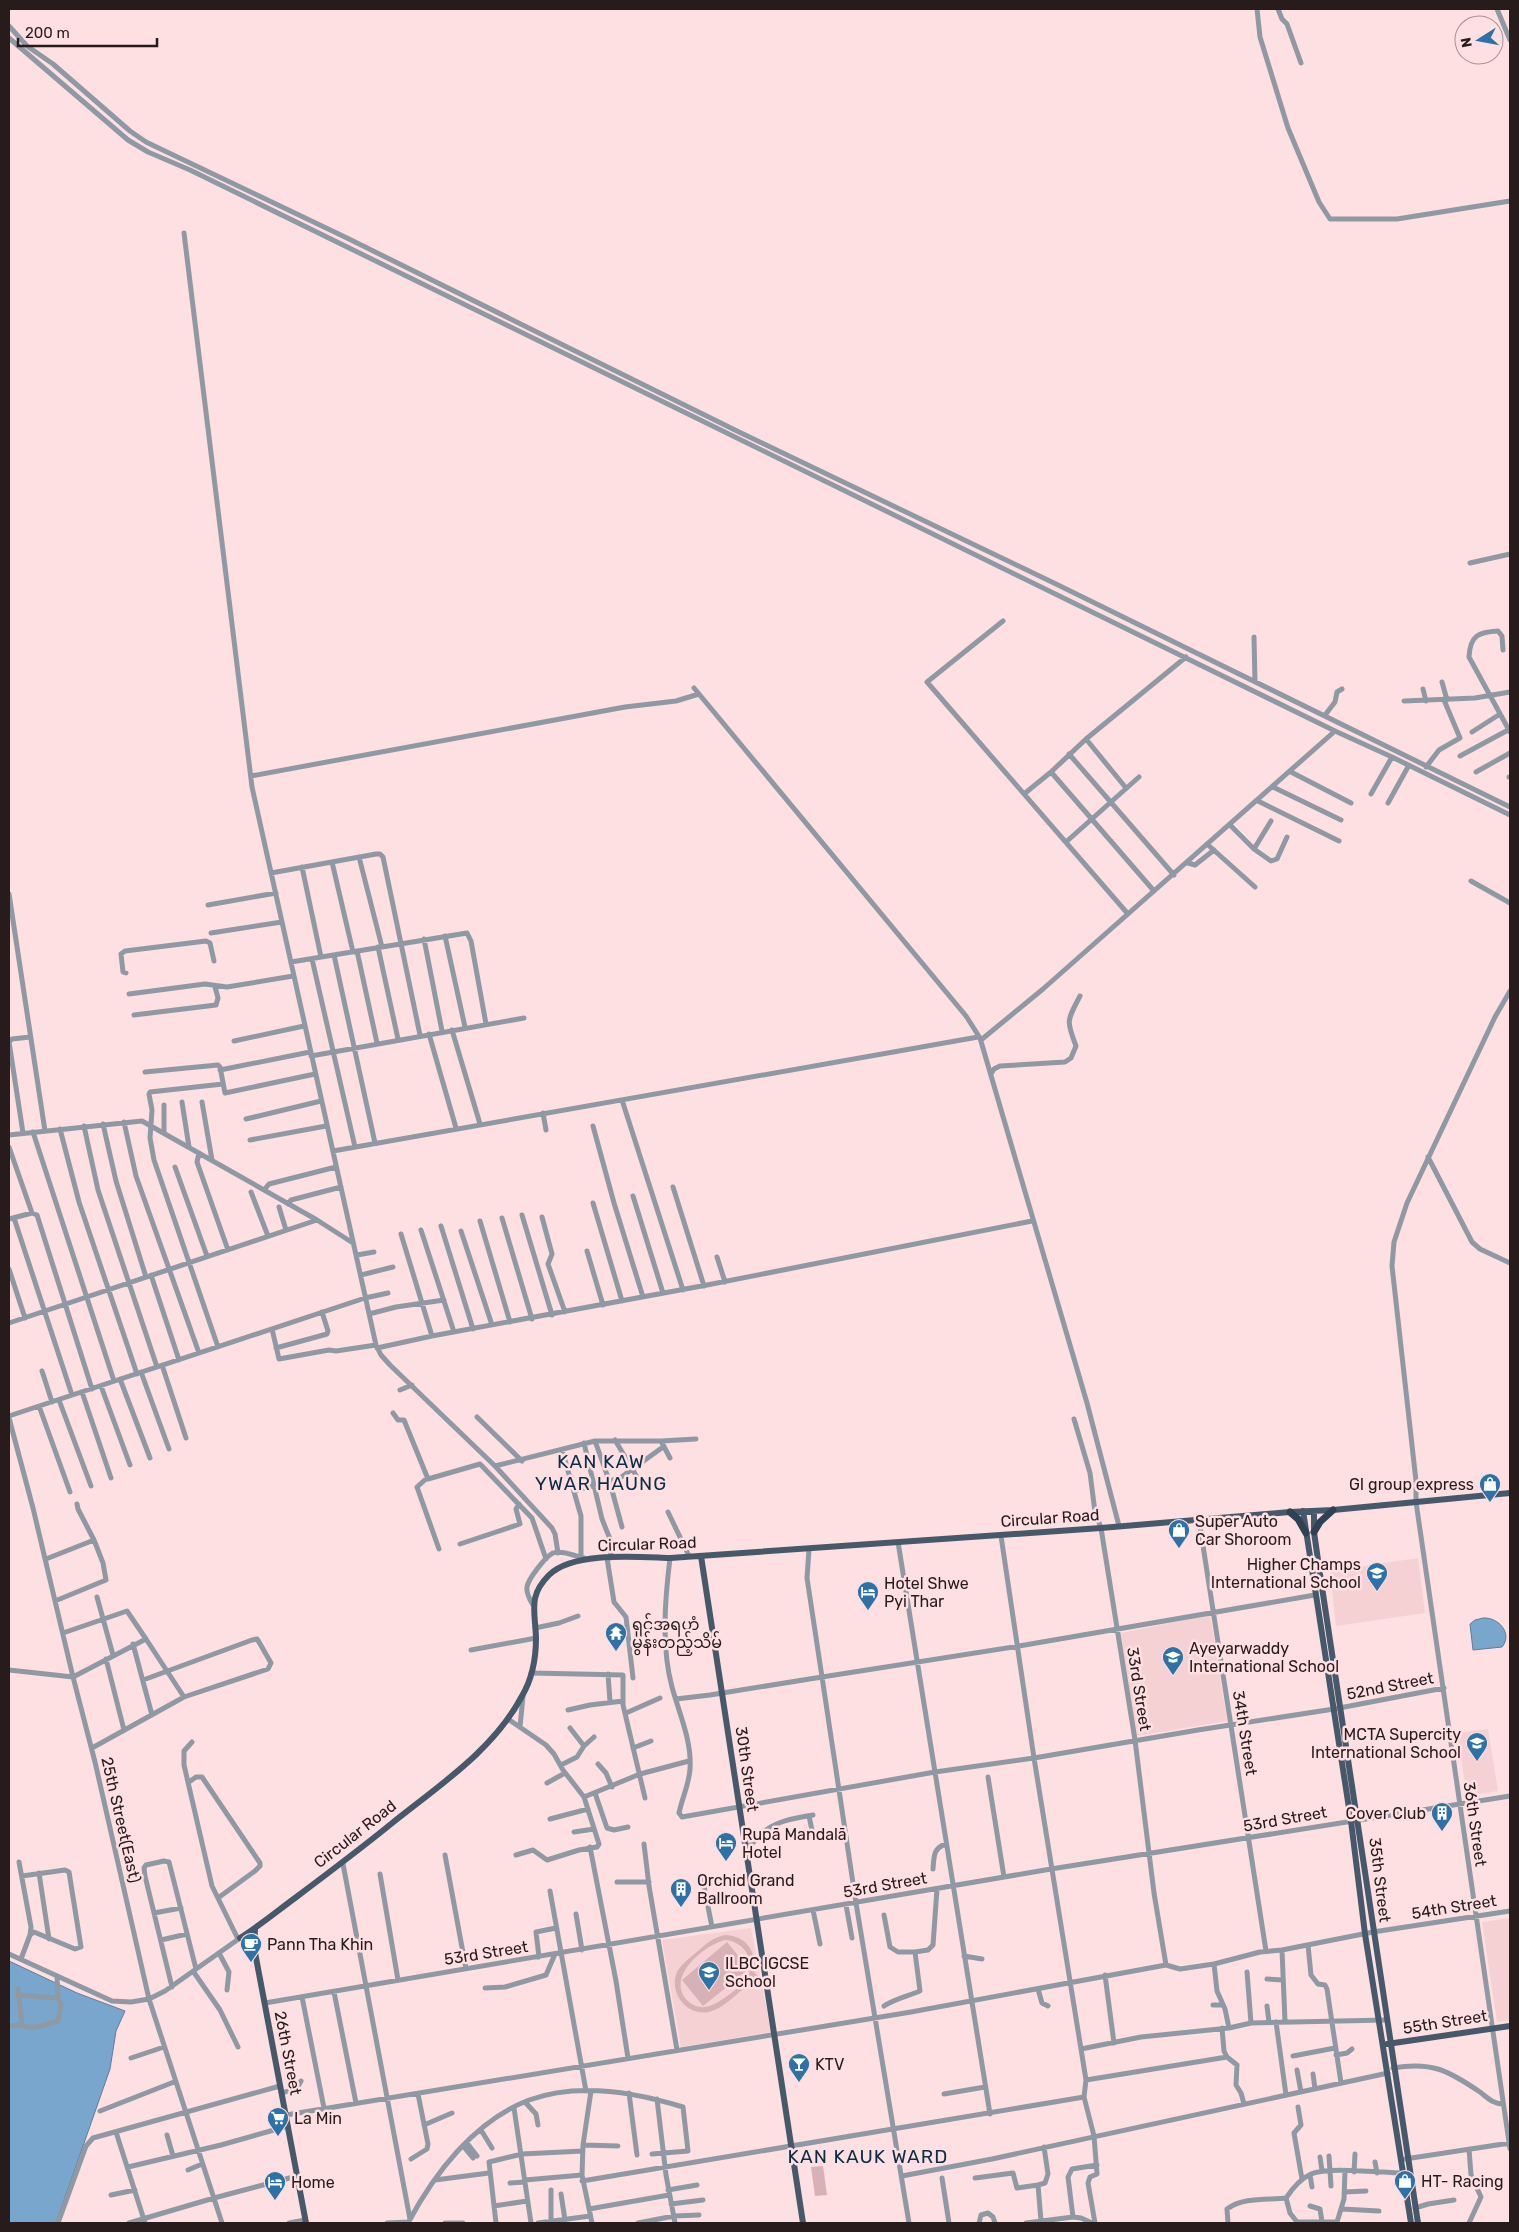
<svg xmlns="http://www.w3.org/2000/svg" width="1519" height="2232" viewBox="0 0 1519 2232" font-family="Rubik,'Noto Sans Myanmar',sans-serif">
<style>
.built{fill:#f6d1d4}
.green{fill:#d8b1b4;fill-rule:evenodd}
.water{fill:#79a6cc;stroke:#617c97}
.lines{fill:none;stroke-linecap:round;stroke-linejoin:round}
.minor{stroke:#8f99a3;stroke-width:5}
.major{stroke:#46596a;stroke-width:6}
.highway{stroke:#2d4355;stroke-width:7}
.labels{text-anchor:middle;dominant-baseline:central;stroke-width:5;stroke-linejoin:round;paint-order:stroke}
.poi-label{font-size:16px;fill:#281b1c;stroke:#fedfe2;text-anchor:start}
.street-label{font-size:16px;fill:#281b1c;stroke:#fedfe2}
.quarter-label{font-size:19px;letter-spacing:1px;fill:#0b2d46;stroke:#fedfe2}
</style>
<rect width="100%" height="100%" fill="#fedfe2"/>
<!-- built -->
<path class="built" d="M1418,1558L1425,1613L1336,1626L1330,1571Z
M1210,1615L1227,1721L1136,1736L1121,1633Z
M1488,1729L1498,1791L1467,1796L1457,1733Z
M1510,1918V2020L1497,2022L1482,1922Z
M751,1928L771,2032L681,2047L662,1940Z"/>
<!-- green -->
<path class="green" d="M725,1935C747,1936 757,1952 754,1972L758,1976C745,1986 726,2007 712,2011C689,2019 668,1994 677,1972C682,1963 691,1957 699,1950C707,1943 714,1937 725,1935ZM725,1940C744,1941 758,1962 746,1979C740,1988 716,2006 705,2007C699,2008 692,2005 688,2001C664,1978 704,1945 725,1940Z
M727,1942L749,1969L703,2006L682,1980Z
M823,2166L827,2195L815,2196L811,2167Z"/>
<!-- water -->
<path class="water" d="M1483,1618C1499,1617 1513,1634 1502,1647L1473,1650L1470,1624L1475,1620Z
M9,1961L77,1993L125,2011L116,2031L110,2069L56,2223H9Z"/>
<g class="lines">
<!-- minor -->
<path class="minor" d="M1257,9L1260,37L1288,128L1319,202L1330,219H1397L1510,201
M1278,9L1282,19L1287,24L1301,63
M1497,9L1510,40
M9,26L27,46L53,64L130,131L146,142L347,238L737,431L1056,584L1510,807
M9,38L128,140L148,152L190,170L1335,731L1392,757L1510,815
M184,233L252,787L376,1345L381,1355L390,1365L495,1466L552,1528L555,1534L558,1553
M1470,563L1510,554
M1003,621L927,682L1128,914
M1254,637L1255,682
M1503,650L1502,636L1498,631C1479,632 1470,635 1469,657L1510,732
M1442,682L1447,700
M694,688L966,1016L980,1038L1087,1403L1119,1526
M1423,689L1426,701
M1404,701L1475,698L1510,692
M1325,715L1335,702L1337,692L1342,689
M1472,732L1500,714
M1086,739L1126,788
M1069,754L1174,875
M1460,756L1510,729
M1426,767L1439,750L1460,738L1444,700
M1291,772L1351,803
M1476,772L1510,753
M251,776L625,707L676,701L699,694
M1509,777H1510
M1273,787L1341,820
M1024,794L1051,772
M1371,794L1392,757
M1258,801L1339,841
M1388,803L1409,765
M1230,825L1254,849L1271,861L1277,859L1287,837
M1066,842L1139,777
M1207,844L1255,887
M1254,849L1271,821
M359,857L382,947
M332,862L353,952
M1188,863L1195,865L1214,850
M302,867L321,957
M271,873L376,854H380L383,857L420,1035
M1471,881L1510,903
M1154,891L1051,772L1086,739L1186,657
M9,894L45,1131
M208,905L276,893
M211,933L282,922
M445,936L465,1027
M424,939L442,1031
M378,947L398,1039
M357,951L377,1043
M334,955L375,1143
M312,959L355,1147
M291,962L467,933L471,941L486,1024
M126,973L123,972L121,954L125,951L206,941L210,943L214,961
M1510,991L1495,1017L1407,1203L1394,1242L1392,1266L1416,1481V1502L1510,2149
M129,994L205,984L227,987L293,976
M134,1015L216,1005L218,998L215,987
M452,1030L480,1124
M429,1034L456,1128
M981,1040L1043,989L1335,731
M234,1041L304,1026
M311,1056L524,1018
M220,1070L310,1052
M145,1072L218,1065L220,1067L225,1093L315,1074
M991,1074L994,1069L1000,1066L1065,1062L1071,1058L1076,1046C1066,1020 1067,1021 1080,996
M622,1100L683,1290
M182,1102L189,1147
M202,1102L212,1160
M164,1105V1133
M543,1113L546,1130
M246,1119L321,1101
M124,1122L136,1176L199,1353
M103,1124L116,1181L146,1277
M84,1126L98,1190L157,1367
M593,1126L614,1203L643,1297
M60,1129L79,1202L137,1374
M33,1132L114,1381
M23,1133L9,1042L12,1039L30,1037
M9,1135L142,1121L317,1220L353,1243
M250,1140L326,1126
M9,1147L32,1213
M333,1151L978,1037
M199,1153L197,1162L228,1250
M1428,1157L1472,1242L1480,1249L1510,1263
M175,1167L207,1256
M673,1187L704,1286
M264,1190L269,1184L336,1167
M251,1192L268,1236
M633,1196L663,1293
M593,1203L622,1301
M288,1204L291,1200L341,1187
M279,1207L286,1230
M522,1215L552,1315
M542,1217L552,1254L548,1264L565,1312
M14,1218L72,1395
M502,1218L532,1319
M9,1219L32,1213L37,1215L92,1389
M480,1221L510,1322
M441,1226L473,1329
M421,1230L454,1332
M461,1231L492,1325
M401,1234L432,1336
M587,1251L603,1305
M357,1255L374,1252
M717,1257L725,1282
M9,1269L25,1318
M151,1275L179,1360
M361,1275L393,1267
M369,1314L396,1307L444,1300
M9,1323L317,1220
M272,1329L279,1359L329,1350L336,1351L376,1345
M218,1347L154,1160L150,1138L152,1110L149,1094L150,1092L223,1084
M276,1348L327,1334L328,1331L322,1312
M377,1348L432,1336L707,1285L1032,1221
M162,1365L186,1438
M42,1371L52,1402
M141,1372L169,1449
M120,1379L150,1458
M101,1386L130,1465
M400,1390L412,1385
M82,1392L111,1478
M59,1400L91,1486
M39,1406L70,1492
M393,1413L398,1420H404L428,1479L480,1464L532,1518L546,1559
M9,1416L365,1298L388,1293
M477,1417L522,1461
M9,1418L33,1508L73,1677L95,1762L149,1999L222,2223
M1074,1419L1090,1473L1095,1512L1101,1528L1135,1740L1154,1893L1166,1965
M615,1440L640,1482
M661,1441L696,1439
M584,1443L602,1519L610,1539L611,1558
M562,1450L581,1516V1557
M495,1466L595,1441
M427,1478L417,1487L439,1549
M574,1491L620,1478L663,1447
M668,1512L689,1556
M1199,1520L1266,1951
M622,1527L610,1483L595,1441H661L670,1458
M898,1542L990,2114
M460,1544L520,1524L516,1509L519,1504
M809,1549L807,1578L822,1677L1019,1646L1315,1595
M607,1558L614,1602L626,1617L633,1678
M670,1558C665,1599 661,1646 672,1687C679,1713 692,1741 690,1769C689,1785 682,1798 679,1813L682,1817L935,1772L1034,1758L1001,1536
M46,1559L94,1540L78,1509L77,1504
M97,1597L113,1655
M55,1601L106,1580L103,1563L94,1540
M533,1605C530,1600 526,1594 527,1587C528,1579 546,1556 553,1553C562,1550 575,1556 584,1558
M535,1628L559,1623L578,1616
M63,1633L127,1611L146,1639
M133,1644L152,1715
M471,1650L536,1638
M106,1659L124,1730
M9,1670L73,1677L146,1639L184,1697
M531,1673L623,1675V1705L645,1798
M608,1674L610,1702
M676,1699L710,1695L822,1677L856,1903L909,2223
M568,1710L590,1705L623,1701
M626,1713L660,1698
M508,1719L546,1745L554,1754L563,1770L584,1797L599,1844L597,1847L579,1850L547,1860L533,1850L516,1855
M520,1727L523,1696
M192,1742L184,1751V1765L212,1886L238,1939
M584,1746L594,1737
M92,1748L184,1697L268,1669L271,1663L259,1642L257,1639L252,1640L143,1680
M633,1748L651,1741
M598,1764L606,1773L612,1787
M561,1765L577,1757L584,1746L570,1728
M988,1777L1004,1877
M189,1782L196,1777H202L260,1863V1866L255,1871L218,1898
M547,1783L565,1773
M595,1793L607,1828L614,1830L628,1827
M584,1797L640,1774L689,1761
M809,1816L813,1835
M550,1819L588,1809
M574,1832L594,1829
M644,1844L649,1886L677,2050
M590,1847L616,1981L628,2058
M745,1848C758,1841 756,1838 766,1830C780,1820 797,1818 813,1815
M445,1855L466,1969
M19,1862L31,1927L30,1935L21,1959
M343,1864L410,2219
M933,1869C934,1857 933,1848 946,1844
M39,1873L49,1939
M380,1874L398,1980
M22,1876L65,1870L69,1872L81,1947L75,1949L34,1932L30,1935
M702,1876L712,1927
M617,1882H649
M550,1891L586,2091
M846,1905L852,1938
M813,1910L820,1944
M154,1913L181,1908
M576,1914L582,1950
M884,1915L890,1947L898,1952H915
M161,1940L187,1934
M1308,1945L1311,1975L1318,1984L1325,1985L1327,1989L1341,2083
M1282,1950L1373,1932L1510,1911
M219,1953L229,1972L227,1990
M9,1954L112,2001L131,2002L149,1999L165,1991L240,1938
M964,1956L982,1959
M539,1957L536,1932L556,1928
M1214,1964L1260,1952L1282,1950L1285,2022
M193,1971L220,2010L238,2047
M1247,1972L1251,2023
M1105,1975L1114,2043
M1267,1979L1283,1980
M172,1987L145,1876L144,1868L146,1865L164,1861L169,1862L196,1969
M485,1988L505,1987L546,1975L555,1954
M18,1989L22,2025C31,2031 48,2024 58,2021L61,2004L58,1998L57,1977
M1038,1989L1042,2003L1048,2006
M334,1992L356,2103
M18,1995L58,1998
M302,1997L324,2108
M265,2003L1051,1869L1510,1796
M1213,2005H1223
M884,2006C894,1999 908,1996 920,1991L915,1952L928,1950L933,1945L937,1889
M1267,2006L1269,2022
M1276,2022L1286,2095
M9,2026L22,2025
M1222,2028L1224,2051L1227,2057L1237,2065L1236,2085L1241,2093L1244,2104
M1081,2049L1141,2037L1229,2028L1251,2023L1386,2020
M1336,2055L1347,2053L1352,2049
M1293,2056L1335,2048
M131,2058L164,2047
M1393,2068C1432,2061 1449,2071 1480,2092C1489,2099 1492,2103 1503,2104
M1297,2070L1301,2092
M1313,2074L1315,2089
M1086,2080L1227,2057
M591,2091L583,2145L582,2175L592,2223
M282,2093L297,2088L301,2081
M629,2093L637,2155
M944,2094L985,2087
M657,2099L666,2175L675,2223
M525,2102L536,2114L538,2125
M1298,2107L1301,2125L1294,2133L1302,2179
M514,2108L531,2223
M100,2111L174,2082
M286,2115L911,2012L1166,1965L1180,1969L1214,1964L1217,1991L1225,2009L1229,2028
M424,2125L452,2113
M481,2130L492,2148
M116,2132L145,2223
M167,2135L173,2156
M467,2143L477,2156
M583,2145L618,2146
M463,2146L473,2158
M1329,2156L1331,2186
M1320,2157L1322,2171
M411,2159L427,2149L428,2144L418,2094
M1405,2159L1510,2143
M1375,2162L1377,2173
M128,2167L221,2145L288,2126
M188,2170L202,2164
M1354,2172L1355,2154
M1310,2175L1312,2187
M902,2176L992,2159L1388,2073
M942,2178L949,2223
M975,2178L1013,2173L1017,2188L1038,2185
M435,2180L489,2173
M525,2180L582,2175
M582,2181L1084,2097
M510,2183L525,2182
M551,2190V2222
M668,2190L697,2185
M1344,2192L1366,2191
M561,2194L565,2220
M111,2195L135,2190
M1286,2198L1290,2213L1297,2222H1337L1344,2199L1345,2171
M671,2204L703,2200
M494,2206L527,2201
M1310,2206L1320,2209L1322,2222
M1415,2208L1428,2204L1454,2200
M589,2209L669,2195
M1342,2209L1379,2211
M1041,2221L1038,2185L1045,2183L1048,2174L1044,2147
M58,2223L86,2146L93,2138L280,2086
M129,2223L214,2198L297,2176
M289,2223L305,2220
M387,2223L409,2222
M408,2223C434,2174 474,2121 529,2100C578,2082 635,2092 683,2107L688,2151L652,2154
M445,2223H463
M496,2223L489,2162L522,2154L583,2151
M538,2223L590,2216
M638,2223L674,2216L699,2215
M979,2223L981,2215L988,2213L993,2217L995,2223
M1026,2223L1073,2217
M1092,2223L1081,2218L1073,2217L1068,2177L1072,2169L1097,2165
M1095,2223L1088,2183L1090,2177L1097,2174L1094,2136L1084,2097L1086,2080L1034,1758L1198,1730L1334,1709L1444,1688
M1228,2223L1227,2209C1243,2197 1267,2200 1286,2198C1292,2189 1300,2179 1311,2174C1329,2166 1381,2173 1404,2173
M1469,2223L1481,2197L1471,2175L1469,2149"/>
<!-- major -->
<path class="major" d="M1303,1511L1351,1821L1365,1934L1411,2223
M1314,1511V1532L1320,1574L1418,2223
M701,1556L803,2223
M255,1929L254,1947L306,2223
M240,1938C259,1926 276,1912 295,1898C327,1874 359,1850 391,1824C438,1786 493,1751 522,1696C532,1679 536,1657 536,1638C535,1610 528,1596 549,1575C573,1551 638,1557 670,1558L1101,1528L1290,1512L1333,1510L1510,1493
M1387,2044L1510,2026"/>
<!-- highway -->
<path class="highway" d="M1290,1512L1298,1519L1306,1533
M1314,1532L1320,1522L1333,1510"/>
</g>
<!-- icons -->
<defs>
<g id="shop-pin" transform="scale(1.125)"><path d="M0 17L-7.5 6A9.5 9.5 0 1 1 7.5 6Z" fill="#2c72a7" stroke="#fedfe2"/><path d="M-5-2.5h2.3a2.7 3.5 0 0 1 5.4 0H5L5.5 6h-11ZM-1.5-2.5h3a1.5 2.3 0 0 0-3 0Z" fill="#fff"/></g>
<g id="school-pin" transform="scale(1.125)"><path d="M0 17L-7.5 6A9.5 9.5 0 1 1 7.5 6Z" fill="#2c72a7" stroke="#fedfe2"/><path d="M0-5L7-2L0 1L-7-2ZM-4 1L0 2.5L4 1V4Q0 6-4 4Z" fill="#fff"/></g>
<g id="hotel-pin" transform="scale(1.125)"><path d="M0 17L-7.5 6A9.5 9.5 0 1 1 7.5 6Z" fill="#2c72a7" stroke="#fedfe2"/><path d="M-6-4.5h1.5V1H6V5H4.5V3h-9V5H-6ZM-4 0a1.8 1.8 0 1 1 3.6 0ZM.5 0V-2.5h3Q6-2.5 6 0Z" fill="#fff"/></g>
<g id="temple-pin" transform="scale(1.125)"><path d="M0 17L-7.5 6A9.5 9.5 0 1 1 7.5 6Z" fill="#2c72a7" stroke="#fedfe2"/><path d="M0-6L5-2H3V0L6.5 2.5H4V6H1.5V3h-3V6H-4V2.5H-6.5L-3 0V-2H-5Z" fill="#fff"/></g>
<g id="building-pin" transform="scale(1.125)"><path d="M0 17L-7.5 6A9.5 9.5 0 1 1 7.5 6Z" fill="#2c72a7" stroke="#fedfe2"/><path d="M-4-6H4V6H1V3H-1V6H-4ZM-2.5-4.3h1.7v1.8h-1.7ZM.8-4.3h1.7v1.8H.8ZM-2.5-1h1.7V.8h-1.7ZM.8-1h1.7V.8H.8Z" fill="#fff"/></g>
<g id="cafe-pin" transform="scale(1.125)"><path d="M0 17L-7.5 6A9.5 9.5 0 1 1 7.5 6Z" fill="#2c72a7" stroke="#fedfe2"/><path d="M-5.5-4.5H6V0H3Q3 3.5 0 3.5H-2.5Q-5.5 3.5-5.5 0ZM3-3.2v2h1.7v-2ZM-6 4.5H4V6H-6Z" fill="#fff"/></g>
<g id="bar-pin" transform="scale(1.125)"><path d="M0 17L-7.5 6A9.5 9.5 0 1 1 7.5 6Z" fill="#2c72a7" stroke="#fedfe2"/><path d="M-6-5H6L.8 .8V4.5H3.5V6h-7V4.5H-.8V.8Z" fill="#fff"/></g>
<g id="supermarket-pin" transform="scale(1.125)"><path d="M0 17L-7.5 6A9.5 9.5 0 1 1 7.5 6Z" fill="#2c72a7" stroke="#fedfe2"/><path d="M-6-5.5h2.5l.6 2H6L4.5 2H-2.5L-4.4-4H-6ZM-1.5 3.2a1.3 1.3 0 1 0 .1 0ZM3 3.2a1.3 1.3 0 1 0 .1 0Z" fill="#fff"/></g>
</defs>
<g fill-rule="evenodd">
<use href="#shop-pin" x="1490" y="1484"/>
<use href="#shop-pin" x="1179" y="1530"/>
<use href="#school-pin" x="1377" y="1573"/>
<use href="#hotel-pin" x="868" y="1592"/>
<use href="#temple-pin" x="616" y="1633"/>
<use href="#school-pin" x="1173" y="1657"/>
<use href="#school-pin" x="1477" y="1743"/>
<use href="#building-pin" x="1442" y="1813"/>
<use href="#hotel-pin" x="726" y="1843"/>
<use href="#building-pin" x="681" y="1889"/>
<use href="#cafe-pin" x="251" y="1944"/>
<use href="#school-pin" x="709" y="1972"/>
<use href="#bar-pin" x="799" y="2064"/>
<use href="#supermarket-pin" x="278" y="2118"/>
<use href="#shop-pin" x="1405" y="2181"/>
<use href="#hotel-pin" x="275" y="2182"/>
</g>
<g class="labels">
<!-- poi labels -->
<g class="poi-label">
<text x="1474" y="1484" text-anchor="end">GI group express</text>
<text x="1195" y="1521">Super Auto<tspan x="1195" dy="18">Car Shoroom</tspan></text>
<text x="1361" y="1564" text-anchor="end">Higher Champs<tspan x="1361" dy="18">International School</tspan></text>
<text x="884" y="1583">Hotel Shwe<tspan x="884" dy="18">Pyi Thar</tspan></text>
<text x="632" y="1624">ရှင်အရဟံ<tspan x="632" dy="18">မွန်းတည့်သိမ်</tspan></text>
<text x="1189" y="1648">Ayeyarwaddy<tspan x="1189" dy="18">International School</tspan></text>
<text x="1461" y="1734" text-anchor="end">MCTA Supercity<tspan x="1461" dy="18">International School</tspan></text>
<text x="1426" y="1813" text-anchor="end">Cover Club</text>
<text x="742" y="1834">Rupā Mandalā<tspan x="742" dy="18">Hotel</tspan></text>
<text x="697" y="1880">Orchid Grand<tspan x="697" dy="18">Ballroom</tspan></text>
<text x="267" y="1944">Pann Tha Khin</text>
<text x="725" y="1963">ILBC IGCSE<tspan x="725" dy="18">School</tspan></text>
<text x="815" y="2064">KTV</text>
<text x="294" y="2118">La Min</text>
<text x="1421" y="2181">HT- Racing</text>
<text x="291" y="2182">Home</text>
</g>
<!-- street labels -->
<g class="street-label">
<text transform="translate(1050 1518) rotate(-4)">Circular Road</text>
<text transform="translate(647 1544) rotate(-2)">Circular Road</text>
<text transform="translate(1390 1686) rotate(-11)">52nd Street</text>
<text transform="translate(1139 1689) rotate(81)">33rd Street</text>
<text transform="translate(1245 1733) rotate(81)">34th Street</text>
<text transform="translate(747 1769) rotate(82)">30th Street</text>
<text transform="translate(1285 1819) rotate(-10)">53rd Street</text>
<text transform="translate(121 1820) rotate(77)">25th Street(East)</text>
<text transform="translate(1475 1824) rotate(82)">36th Street</text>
<text transform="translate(355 1834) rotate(-38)">Circular Road</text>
<text transform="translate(1380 1880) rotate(83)">35th Street</text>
<text transform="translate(885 1885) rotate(-10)">53rd Street</text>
<text transform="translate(1454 1907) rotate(-9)">54th Street</text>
<text transform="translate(486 1953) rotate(-9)">53rd Street</text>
<text transform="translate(1445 2022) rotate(-9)">55th Street</text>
<text transform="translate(288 2053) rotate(79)">26th Street</text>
</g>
<!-- quarter labels -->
<g class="quarter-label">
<text x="601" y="1461">KAN KAW<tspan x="601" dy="22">YWAR HAUNG</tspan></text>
<text x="868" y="2156">KAN KAUK WARD</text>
</g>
</g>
<!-- border -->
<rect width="1519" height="2232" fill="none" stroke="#281b1c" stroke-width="20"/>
<!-- north arrow -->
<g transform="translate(1479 40) rotate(259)"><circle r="24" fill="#fedfe2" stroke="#a89193"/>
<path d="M0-4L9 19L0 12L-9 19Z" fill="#2c72a7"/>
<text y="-8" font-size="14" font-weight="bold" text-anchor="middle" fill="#281b1c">N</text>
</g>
<!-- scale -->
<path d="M18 38v8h139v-8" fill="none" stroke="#281b1c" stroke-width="2.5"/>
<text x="25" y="38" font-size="15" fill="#281b1c" stroke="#fedfe2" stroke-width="4" paint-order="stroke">200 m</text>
</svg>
